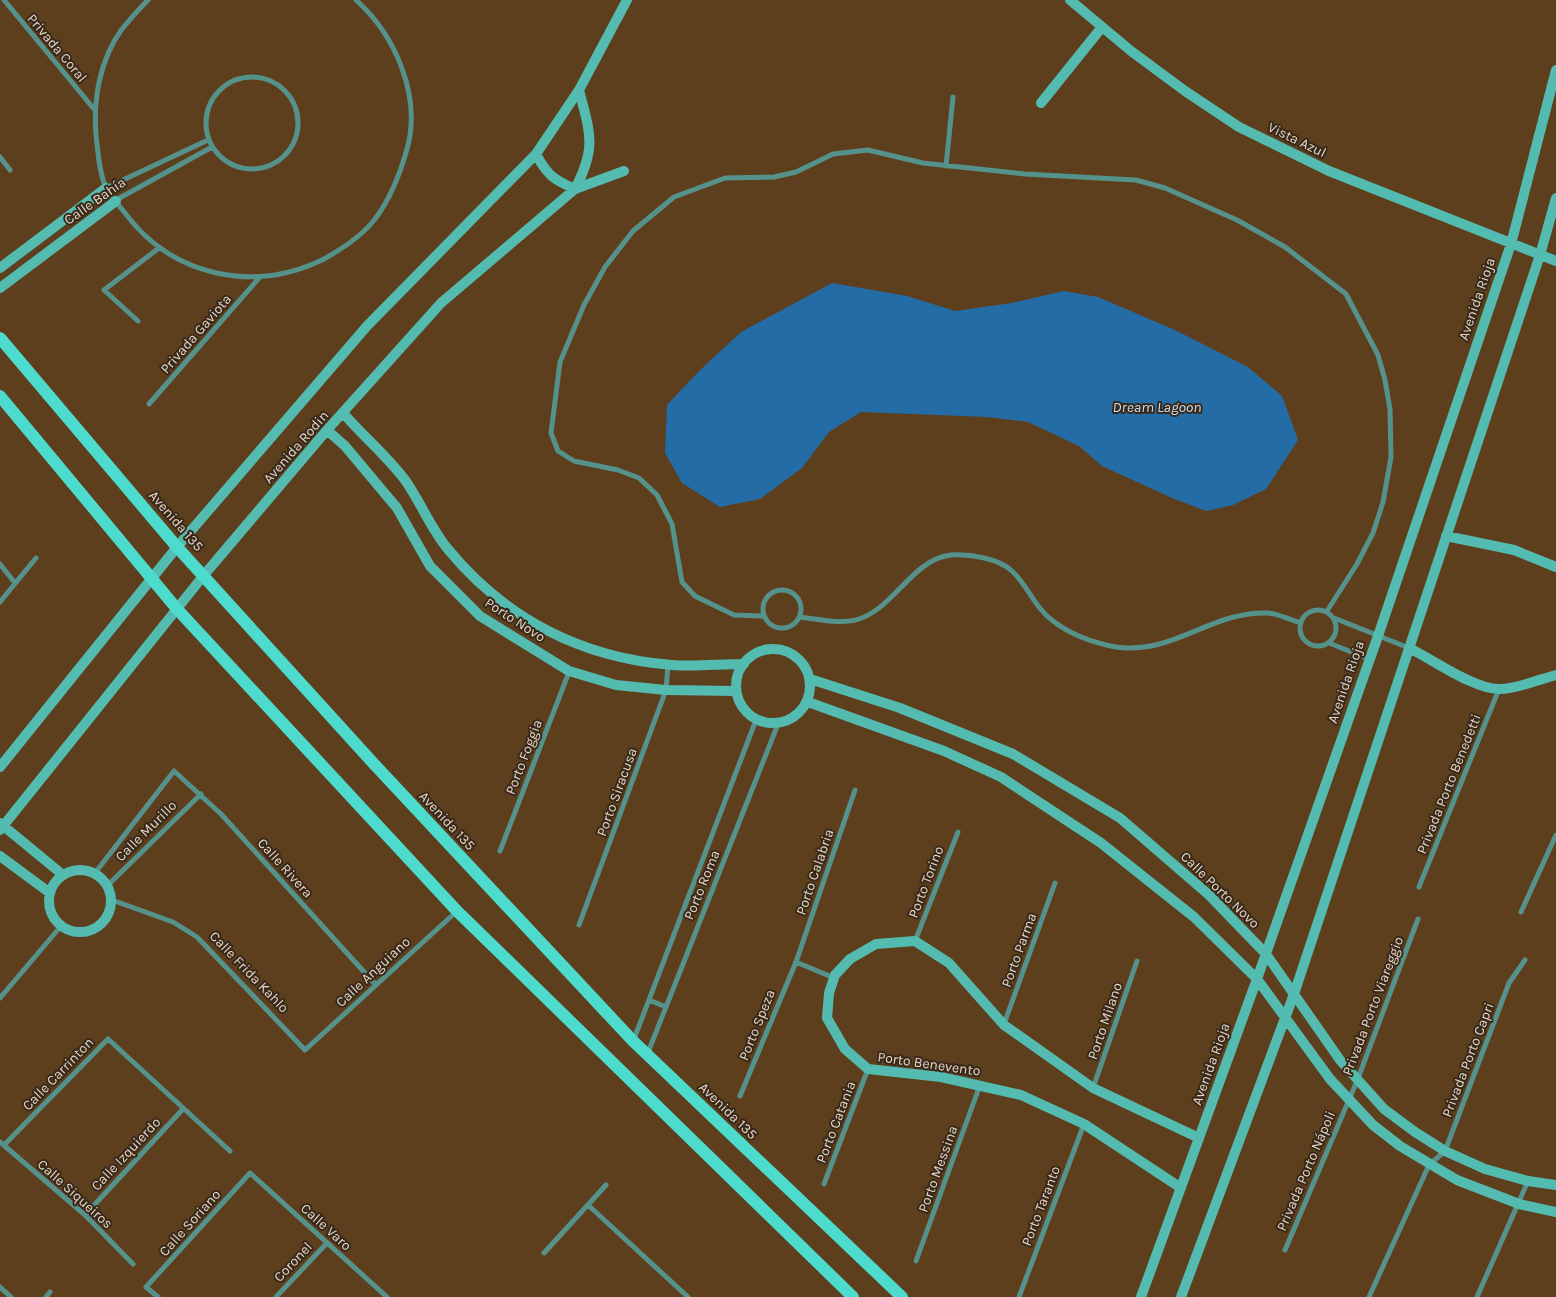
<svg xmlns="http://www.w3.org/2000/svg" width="1556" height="1297" viewBox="0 0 1556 1297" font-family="Karla,sans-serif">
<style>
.water{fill:#246ca5}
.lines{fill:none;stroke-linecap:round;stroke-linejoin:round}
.street{stroke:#55928b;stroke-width:5}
.secondary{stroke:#54bbb1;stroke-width:10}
.primary{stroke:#4ddbce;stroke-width:12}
.labels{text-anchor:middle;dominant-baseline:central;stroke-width:4;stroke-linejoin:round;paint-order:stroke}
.street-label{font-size:14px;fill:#e7d4c2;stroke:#382a1b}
.water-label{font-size:15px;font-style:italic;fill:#cadef2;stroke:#382a1b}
</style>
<rect width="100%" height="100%" fill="#5e3f1d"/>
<!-- water -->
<path class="water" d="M832,283L907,296L955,311L1012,303L1064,291L1098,297L1175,330L1248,367L1282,396L1298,440L1266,489L1233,505L1206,511L1172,498L1102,466L1079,446L1028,422L987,417L861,412L829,432L802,468L760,499L720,507L682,483L665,453L667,405L699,371L741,332Z"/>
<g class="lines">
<!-- street -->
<path class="street" d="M4,0L94,109
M148,0C139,9 130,19 122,29C100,59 93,99 96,135C98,152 99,172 106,188C110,196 119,205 125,213C172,276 253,294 324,259C342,249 362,236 375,219C391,198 400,174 407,149C422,96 395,35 356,0
M206 123a46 46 0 1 1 92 0a46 46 0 1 1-92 0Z
M0,157L10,170
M946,166L953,97
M106,188L208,140
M116,200L212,147
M138,321L104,290L159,248
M149,404L259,278
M0,564L15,583
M763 609a19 19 0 1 1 38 0a19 19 0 1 1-38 0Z
M0,602L36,558
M1300 628a18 18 0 1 1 36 0a18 18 0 1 1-36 0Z
M763,616L734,615L695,596L682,582L672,524L657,495L639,478L618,470L574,461L558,451L551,433L560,362L584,305L605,267L633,231L674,197L725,178L774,177L796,172L833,154L868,150L923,163L1025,174L1136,180L1165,188L1237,220L1285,247L1346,294L1378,355L1385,380L1390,409L1391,457L1383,502L1373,533L1357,564L1327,611
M800,617C818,619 841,625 859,619C895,607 913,559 951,555C970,554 998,558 1012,571C1028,586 1035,608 1053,621C1070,634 1094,643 1116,647C1175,655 1210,611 1268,613C1279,614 1291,620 1301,623
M1334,618L1409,648
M1329,643L1369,659
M500,851L569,672
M95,873L174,771L221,814L375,984
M108,885L201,794
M1419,887L1499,689
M112,900L173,922L197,937L305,1050L457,911
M1521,912L1556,835
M579,925L666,690L668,665
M915,941L958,832
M796,962L834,978
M0,998L61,926
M649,1000L666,1007
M1004,1024L1055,883
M634,1039L756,720
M647,1055L778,724
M1093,1088L1137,961
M740,1096L796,962L855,790
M0,1142L85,1215L133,1264
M4,1145L108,1039L230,1151
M824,1184L868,1069
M588,1205L688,1297
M85,1215L183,1109
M1285,1250L1357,1081L1418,919
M544,1253L606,1185
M916,1261L980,1085
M0,1287L11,1297
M46,1297L50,1292
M158,1297L146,1287L250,1173L387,1297
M276,1297L327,1243
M1019,1297L1084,1124
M1369,1297L1429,1165L1445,1151L1509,983L1525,960
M1477,1297L1528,1181"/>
<!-- secondary -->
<path class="secondary" d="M1070,0L1131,51L1185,91L1239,127L1329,171L1556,261
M1041,103L1102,27
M536,154C547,175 554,180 575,189L624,171
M0,268L106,188
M0,288L116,201
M343,413C363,436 387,456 405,480C420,501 430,527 447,548C504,618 581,658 672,665C695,667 720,664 744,664
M327,430L345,446L397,508L430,566L480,616L569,671L616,685L666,690L736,691
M1446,536L1514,550L1556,567
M1409,648C1432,659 1475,690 1500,689C1518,689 1539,679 1556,675
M736 686a37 37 0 1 1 74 0a37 37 0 1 1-74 0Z
M810,679L900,708L1013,754L1120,818L1209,895L1266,954L1340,1060L1384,1109L1415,1132L1445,1151L1485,1169L1528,1181L1556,1185
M808,702L944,751L1001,777L1101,843L1194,917L1257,979L1330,1079L1373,1125L1400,1146L1457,1180L1519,1204L1556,1212
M0,767L177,547L367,326L536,154L579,90L627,0
M0,823L63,875
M0,830L204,575L327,430L441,303L575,189C597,147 590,133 579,90
M0,856L50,893
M49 901a31 31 0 1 1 62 0a31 31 0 1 1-62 0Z
M1181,1188L1084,1124L1021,1095L941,1077L868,1069L845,1049L827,1018L829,993L835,975L850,959L876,944L915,941L949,963L1004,1025L1093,1088L1199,1138
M1141,1297L1257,979L1378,636L1511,244L1556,70
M1181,1297L1294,994L1540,255L1556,198"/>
<!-- primary -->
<path class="primary" d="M0,338L177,547L374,764L633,1041L902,1297
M0,396L177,609L457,911L853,1297"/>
</g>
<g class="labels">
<!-- street labels -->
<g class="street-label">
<text transform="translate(57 48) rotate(50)">Privada Coral</text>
<text transform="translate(1297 140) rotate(26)">Vista Azul</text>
<text transform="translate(95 201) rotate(-35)">Calle Bahía</text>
<text transform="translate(1477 299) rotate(-71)">Avenida Rioja</text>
<text transform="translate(196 334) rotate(-49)">Privada Gaviota</text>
<text transform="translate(296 447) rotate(-49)">Avenida Rodin</text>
<text transform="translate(176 521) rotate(49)">Avenida 135</text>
<text transform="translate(515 620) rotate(33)">Porto Novo</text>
<text transform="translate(1346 682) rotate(-71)">Avenida Rioja</text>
<text transform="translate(524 757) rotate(-69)">Porto Foggia</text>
<text transform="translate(1449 784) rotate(-68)">Privada Porto Benedetti</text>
<text transform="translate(617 792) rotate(-70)">Porto Siracusa</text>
<text transform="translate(447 821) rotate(47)">Avenida 135</text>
<text transform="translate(146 831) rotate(-45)">Calle Murillo</text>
<text transform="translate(285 868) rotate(48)">Calle Rivera</text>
<text transform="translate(815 872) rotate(-71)">Porto Calabria</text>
<text transform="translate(926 882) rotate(-69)">Porto Torino</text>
<text transform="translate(702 885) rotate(-68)">Porto Roma</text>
<text transform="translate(1220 890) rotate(44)">Calle Porto Novo</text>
<text transform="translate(1019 950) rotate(-70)">Porto Parma</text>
<text transform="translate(249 972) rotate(46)">Calle Frida Kahlo</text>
<text transform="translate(373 972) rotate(-43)">Calle Anguiano</text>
<text transform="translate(1373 1006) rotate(-69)">Privada Porto Viareggio</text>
<text transform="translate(1105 1021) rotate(-71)">Porto Milano</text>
<text transform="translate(757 1025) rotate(-68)">Porto Speza</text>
<text transform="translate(1468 1060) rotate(-69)">Privada Porto Capri</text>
<text transform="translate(929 1064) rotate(8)">Porto Benevento</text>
<text transform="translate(1211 1064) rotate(-70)">Avenida Rioja</text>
<text transform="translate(58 1074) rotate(-46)">Calle Carrinton</text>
<text transform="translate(728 1111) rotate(44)">Avenida 135</text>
<text transform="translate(836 1122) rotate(-69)">Porto Catania</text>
<text transform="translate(126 1154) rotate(-47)">Calle Izquierdo</text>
<text transform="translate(938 1169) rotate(-70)">Porto Messina</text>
<text transform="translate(1306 1171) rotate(-67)">Privada Porto Nápoli</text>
<text transform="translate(75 1194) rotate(42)">Calle Siqueiros</text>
<text transform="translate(1041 1206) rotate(-69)">Porto Taranto</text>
<text transform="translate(190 1223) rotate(-48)">Calle Soriano</text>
<text transform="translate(326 1227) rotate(42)">Calle Varo</text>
<text transform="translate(293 1262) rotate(-47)">Coronel</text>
</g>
<!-- water labels -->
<g class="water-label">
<text x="1157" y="407">Dream Lagoon</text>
</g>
</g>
</svg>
